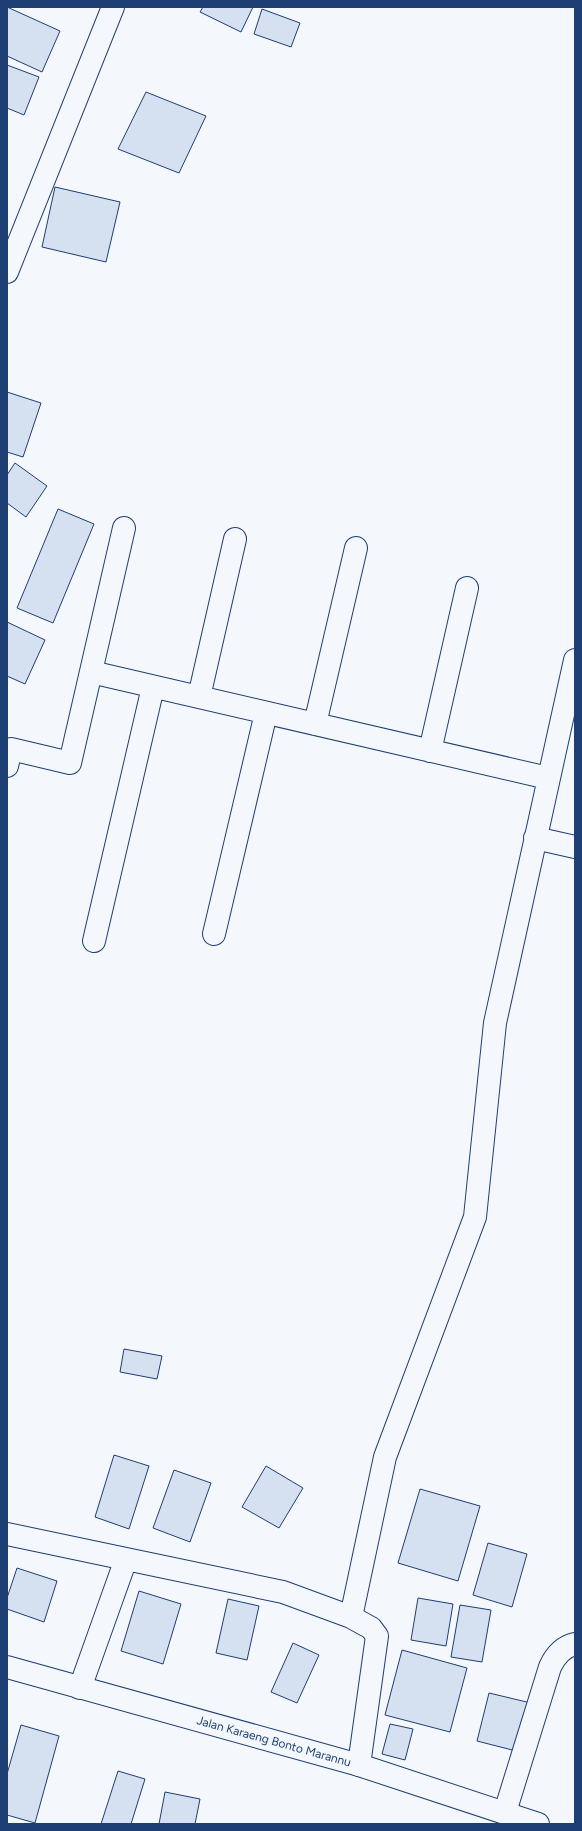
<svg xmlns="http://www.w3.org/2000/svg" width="582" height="1831" viewBox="0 0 582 1831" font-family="Figtree,sans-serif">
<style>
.building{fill:#d5e0f0;stroke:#1d3f73}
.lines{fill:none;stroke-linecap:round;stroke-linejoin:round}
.minor-casing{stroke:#1d3f73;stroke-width:24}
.primary-casing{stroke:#1d3f73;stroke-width:24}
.minor{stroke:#f4f7fb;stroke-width:22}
.primary{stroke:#f4f7fb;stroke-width:22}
.labels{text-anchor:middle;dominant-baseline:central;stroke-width:3;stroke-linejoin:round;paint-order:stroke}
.street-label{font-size:12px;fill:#1d3f73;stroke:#f4f7fb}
</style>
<rect width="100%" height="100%" fill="#f4f7fb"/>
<!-- building -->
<path class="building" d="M7,7L60,31L42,72L7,56Z
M203,7H253L241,32L200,12Z
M262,9L300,23L291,47L254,34Z
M7,65L39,77L24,115L7,108Z
M146,92L206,116L179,173L118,149Z
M55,187L120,202L106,262L42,247Z
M7,392L41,403L23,457L7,452Z
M15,463L47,486L26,517L7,503V475Z
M58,509L94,524L53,623L17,608Z
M7,622L45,640L25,684L7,676Z
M124,1349L162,1356L157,1379L120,1372Z
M114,1455L149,1466L129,1529L95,1517Z
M266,1466L303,1488L279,1528L242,1507Z
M174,1470L211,1483L190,1542L153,1528Z
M420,1489L480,1506L458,1581L398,1563Z
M488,1543L527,1554L512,1607L473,1595Z
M17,1568L57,1581L44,1622L7,1609V1598Z
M139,1591L181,1604L163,1664L121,1651Z
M418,1598L453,1604L446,1646L411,1640Z
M228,1599L259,1606L247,1660L216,1653Z
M460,1605L491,1610L482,1662L451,1657Z
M293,1643L319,1655L297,1703L271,1692Z
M402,1650L467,1668L450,1732L385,1715Z
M489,1693L531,1703L520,1752L477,1741Z
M390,1724L413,1729L405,1760L382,1754Z
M21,1725L59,1736L35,1823L7,1815V1774Z
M118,1771L145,1779L131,1824H101Z
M165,1792L200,1799L195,1824H159Z"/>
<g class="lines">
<!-- minor casing -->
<g class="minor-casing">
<path id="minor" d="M7,272L113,7
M91,672L548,778
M199,697L235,539
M315,724L356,548
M430,751L467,588
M7,766L11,749L70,763L124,528
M535,838L575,847
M214,934L266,713
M94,941L153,687
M7,1534L126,1559L80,1688
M126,1559L283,1592L351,1617L371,1628L377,1636L359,1765
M351,1617L385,1457L475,1217L495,1023L575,660
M505,1812L550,1667C555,1656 562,1647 575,1644"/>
</g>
<!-- primary casing -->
<g class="primary-casing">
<g id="primary">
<path id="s1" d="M7,1667L359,1765L538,1824"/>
</g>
</g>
<!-- minor -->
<use href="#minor" class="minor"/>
<!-- primary -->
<use href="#primary" class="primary"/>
</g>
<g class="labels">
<!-- street labels -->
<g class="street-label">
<text stroke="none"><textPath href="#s1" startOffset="277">Jalan Karaeng Bonto Marannu</textPath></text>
</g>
</g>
<!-- border -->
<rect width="582" height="1831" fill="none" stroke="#1d3f73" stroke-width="16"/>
</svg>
